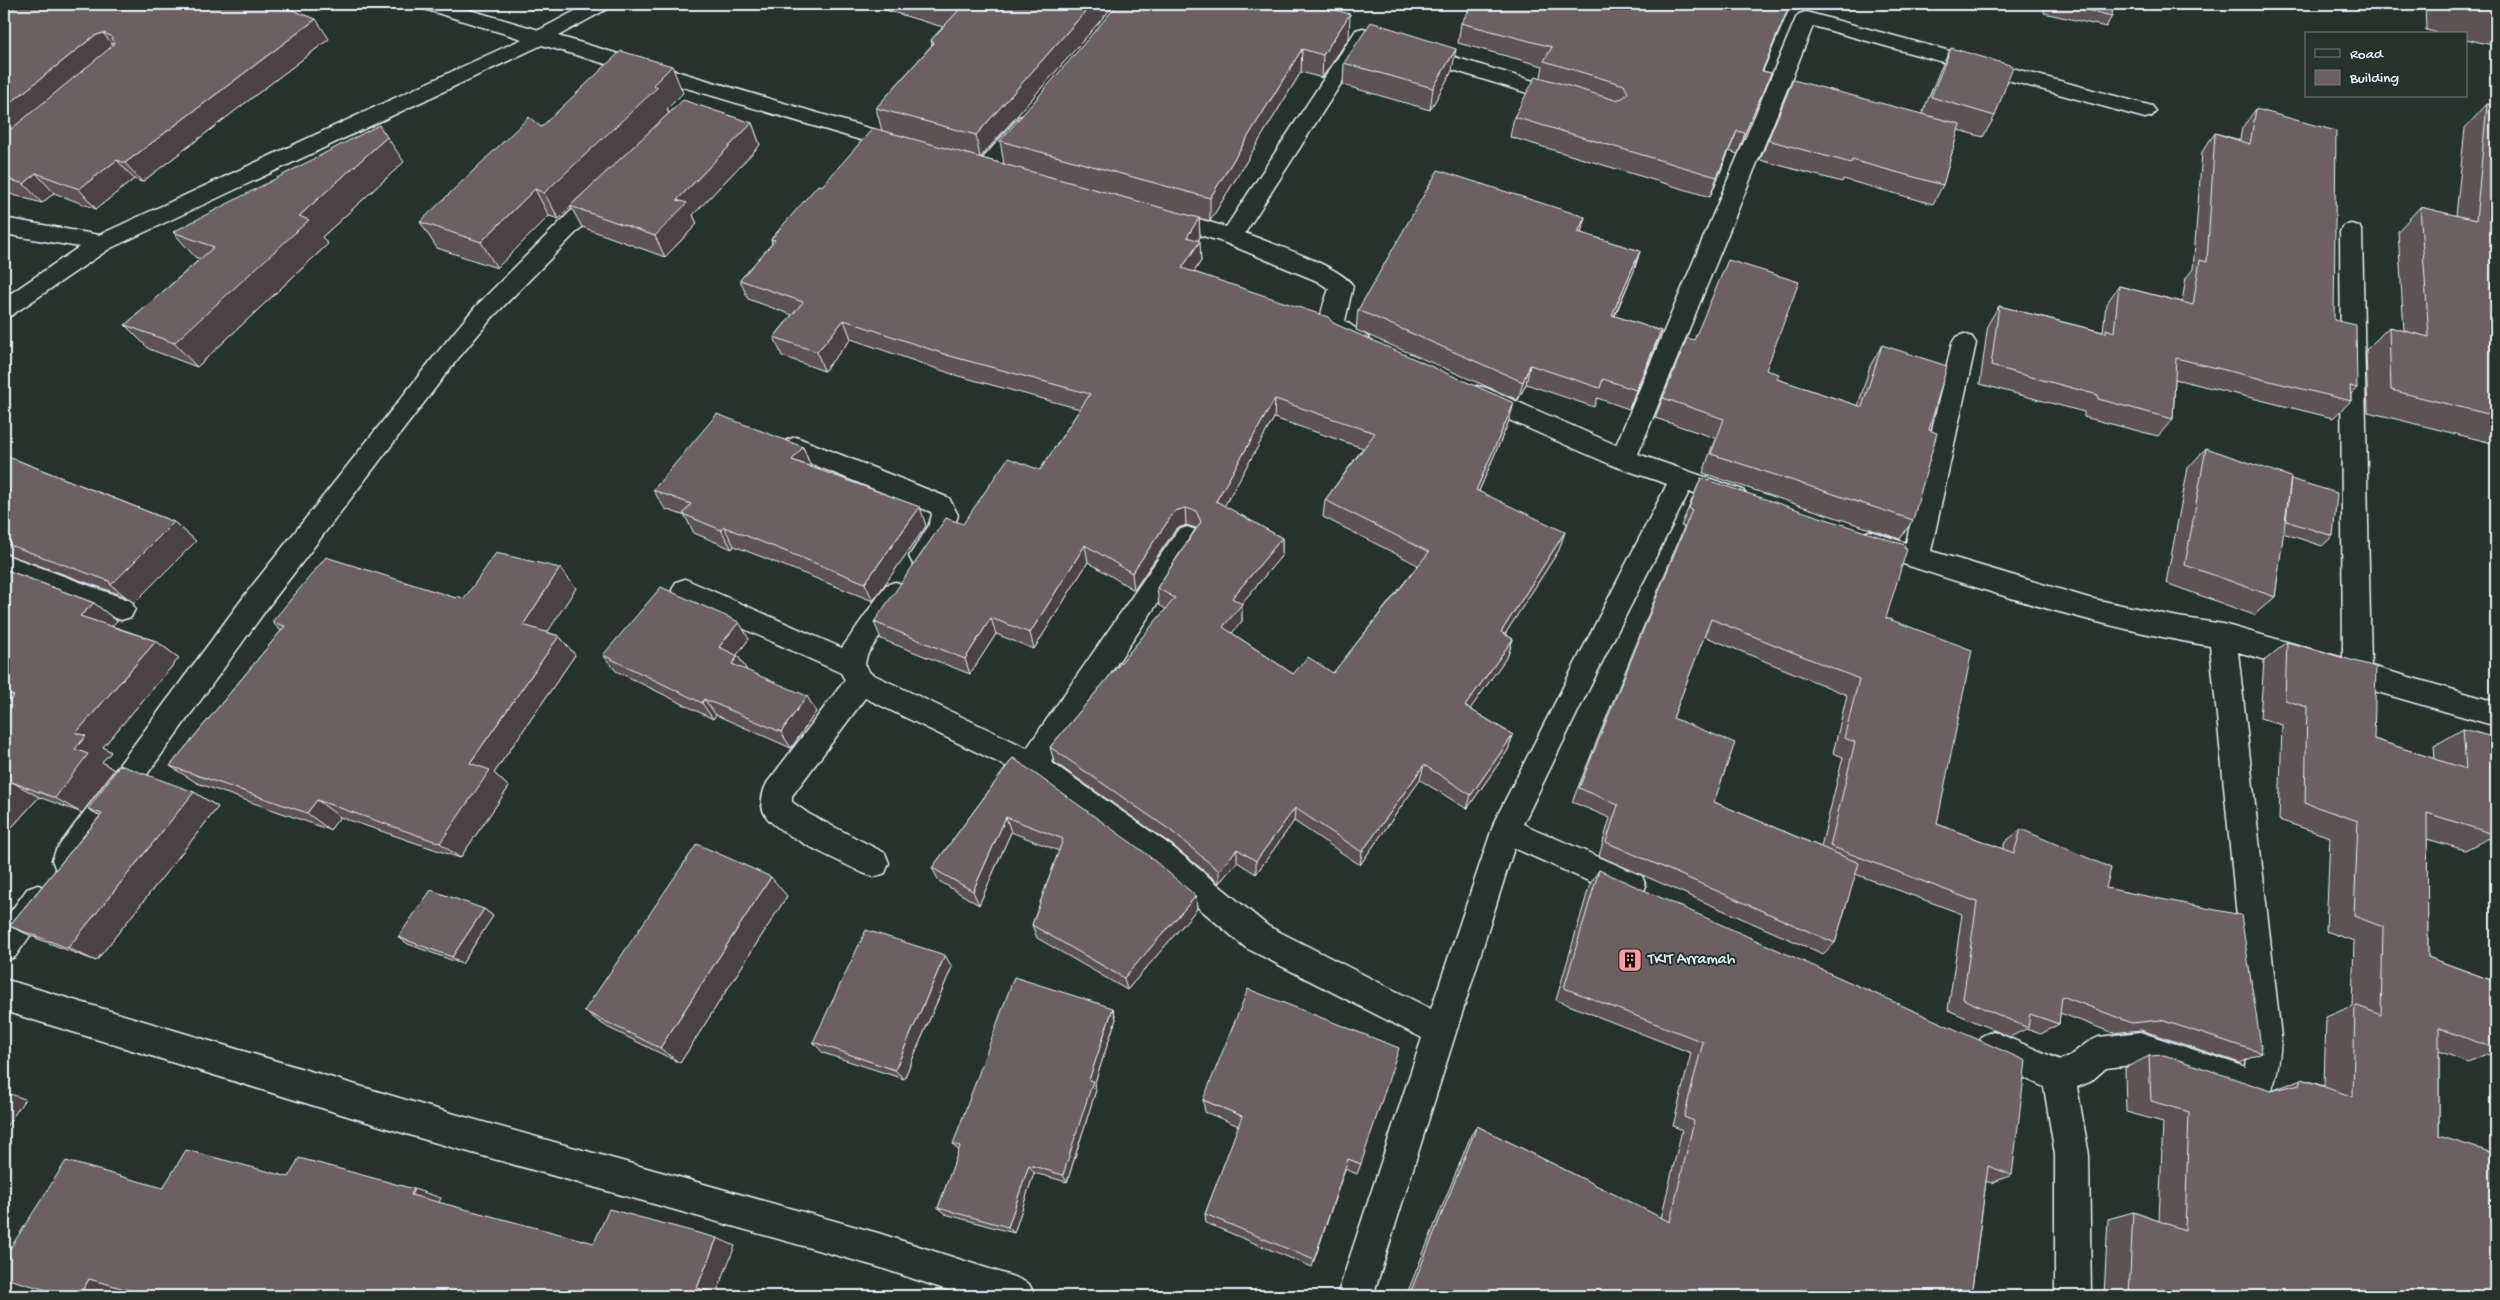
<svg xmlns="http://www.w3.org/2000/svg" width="2500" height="1300" viewBox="0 0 2500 1300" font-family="'Gochi Hand',sans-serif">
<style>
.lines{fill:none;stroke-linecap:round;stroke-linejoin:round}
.street-casing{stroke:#e8f1f8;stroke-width:3}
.street{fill:#26332d;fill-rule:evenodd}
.wall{fill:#5d5355;stroke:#e8f1f8;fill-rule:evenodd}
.shaded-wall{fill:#4c4345;stroke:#e8f1f8}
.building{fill:#6c6063;stroke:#e8f1f8;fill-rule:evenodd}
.labels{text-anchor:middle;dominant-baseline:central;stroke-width:4;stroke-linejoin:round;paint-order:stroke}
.poi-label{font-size:16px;fill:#e8f1f8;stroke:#26332d;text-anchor:start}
</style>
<rect width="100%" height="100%" fill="#26332d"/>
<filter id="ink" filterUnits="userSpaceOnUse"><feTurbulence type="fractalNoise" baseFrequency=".02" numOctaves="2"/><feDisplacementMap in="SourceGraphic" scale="10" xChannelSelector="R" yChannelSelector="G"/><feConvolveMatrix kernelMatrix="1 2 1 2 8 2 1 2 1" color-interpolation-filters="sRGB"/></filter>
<g filter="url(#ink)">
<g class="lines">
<!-- street casing -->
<g class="street-casing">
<path id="street" d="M418,4H449L539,30L588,4H612L609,8L558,36L912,141L915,146L912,151L904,153L542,45L109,249L12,315L4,317V298L79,247L4,234V218L99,235L522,39L421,8Z
M1806,12L2152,106L2156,111L2152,116L2145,118L1813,26L1638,454L1743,490L1747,497L1743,504L1734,507L1689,492L1607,652L1523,824L1642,876L1646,886L1642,896L1631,900L1514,848L1373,1296H1337L1422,1038L1246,948L1148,865L1022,774L865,698L792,796V802L809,814L885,853L889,863L885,873L874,877L863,873C842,862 777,834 766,816C759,806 762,793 767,783L845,680L841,673L676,598L672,590L676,582L685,579L842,648L886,585L895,582L904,585L908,593L904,601L867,655L865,664L870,673L1027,748L1178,530L1187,527L1196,530L1200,538L1196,546L1051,762L1170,845L1268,926L1431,1009L1495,820L1667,484L1614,466L1468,402L1465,395L1468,388L1477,386L1486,388L1616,445L1796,18L1799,14Z
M1363,28L1372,31L1375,35L1369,40L1245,233C1269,243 1341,266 1353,286L1345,321L1368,337L1372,343L1368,349C1352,354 1324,340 1321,321C1320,311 1326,298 1329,289L1317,281L1223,242L1157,222L1154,217L1157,212L1165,209L1226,227L1356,30Z
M1418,46L1573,93L1576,98L1573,103L1566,105L1411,57L1408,52L1411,47Z
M1026,115L1033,117L1037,122L1033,127L994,174L986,176L978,174L975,169L978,164L1019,117Z
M604,183L612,186L615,191L612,196L492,318L452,366L268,607L78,870L67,874L56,870L52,860L56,850L248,591L436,354L476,306L596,186Z
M2351,224L2359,226L2362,232L2371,666L2496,702V726L2238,652L2281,1037C2280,1057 2278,1074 2271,1093L2244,1100L2140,1064L2106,1068L2090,1082L2077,1087L2089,1155L2091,1296H2055V1155L2044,1087L1982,1058L1977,1047L1982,1036L1993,1031L2060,1060L2068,1057L2088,1042L2099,1037L2140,1032L2246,1067L2249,1037L2210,646C2091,626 1975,588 1861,550L1857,542L1861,534L1870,531L1906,543L1952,343L1956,337L1964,334L1972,337L1976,343L1931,551L2089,598L2178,617L2223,624L2343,658L2340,232L2343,226Z
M796,437L949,498L958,515C952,535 938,572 913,564L909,556L928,527L932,515L931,512L787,454L783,447L787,440Z
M4,554L131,601L135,609L131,617L121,620L4,576Z
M38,885L49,889L53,899L49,909L15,957L4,961V921L27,889Z
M4,979L426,1106L878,1233L1017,1278L1029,1284L1035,1296H965L878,1267L426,1140L4,1011Z"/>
</g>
<!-- street -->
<use href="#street" class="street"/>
</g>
<!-- wall -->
<path class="wall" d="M865,4H1115L980,158L1004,164L1000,141L1331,9L1349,38L1322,78L1301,72L1210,221L1199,218L1200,237L1198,241L1201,261L1194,272L1333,323L1509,421L1479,491L1559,550L1505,634L1513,639L1508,655L1470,709L1513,735L1508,750L1467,809L1420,780L1360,865L1294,821L1256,874L1237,862L1219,883L1171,844L1054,762L1050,747L1166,609L1159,605L1157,588L1196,528L1186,525L1176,529L1134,590L1088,562L1034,649L996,634L970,674L881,639L874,622L963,524L1040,470L1080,409L955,375L851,339L824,371L782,356L774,337L792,315L748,299L740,280L772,244L771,239L822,186L882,131L876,108L932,45L931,40L943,27ZM1274,418L1363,448L1325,500L1323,517L1418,565L1333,673L1293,674L1232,633L1242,621L1241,604L1282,555V538L1224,506Z
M1473,4H1791L1763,71L1771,73L1763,94L1738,154L1729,151L1710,197L1510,137L1514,117L1541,77L1543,66L1458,43L1461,23Z
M2046,4H2113L2112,16L2106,27L2044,13Z
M2425,4H2496V46L2466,39V34H2442L2426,30Z
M4,16L329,39L142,182L134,179L96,209L54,193L42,203L6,193L4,195Z
M1951,48L1995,116L1983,137L1958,130L1943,185L1933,204L1843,179L1842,182L1760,160L1768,140L1922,114L1940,70Z
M1344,63L1452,71L1430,110L1343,85Z
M683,93L667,109L669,113L752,123L760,145L693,215L697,224L665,257L582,227L571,207L559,219L549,216L497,268L437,248L420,222L541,127Z
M2487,104L2496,107V444L2368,412L2366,350L2389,327L2404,331L2398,231L2420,207L2456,216L2465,128Z
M2256,109L2334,320L2357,388L2351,394V401L2333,418L2175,379L2173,419L2158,436L2084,417V412L1980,384L1988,324L1999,306L2103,332L2106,304L2119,286L2182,302L2186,278L2193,269L2202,152L2215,133L2240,140L2242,128Z
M404,162L322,237L328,244L197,367L149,349L125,325L200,259L195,257L173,232Z
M1585,217L1581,233L1640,251L1634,271L1615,316L1661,331L1654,350L1629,409L1597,398L1594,407L1526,384L1518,400L1356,330L1358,310Z
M1882,345L1929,430L1913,520L1900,539L1703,473L1715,438L1655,418L1663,398L1766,370L1777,379L1858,406L1870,366Z
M803,447L811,467L926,526L873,601L734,546L732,549L694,533L685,516L665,509L653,490Z
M2206,448L2291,479L2333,536L2322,546L2283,533L2275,597L2254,615L2166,583L2188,468Z
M4,455L174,522L196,541L134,603L127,597L4,553Z
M1701,478L1886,618L1937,824L2003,849L2005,842L2021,829L2106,888L2262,1053L2240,1063L2141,1030L2113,1033L2060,1013L2059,1024L2041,1034L2026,1029L2010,1037L1948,1010L1962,914L1855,874L1835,943L1823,954L1599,856L1610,818L1572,802L1684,527L1681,526ZM1704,636L1847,695L1833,753L1843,757L1821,847L1714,802L1673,718Z
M4,569L94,603L117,621L112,626L156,641L179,658L103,747L111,752L102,762L114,770L82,813L39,797L4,836L10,699L4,696Z
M576,588L547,632L559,636L575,655L494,773L509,787L460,858L340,817L330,830L197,783L170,766L281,631L272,622L456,598L464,599Z
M749,639L736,655L738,656L747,671L816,712L791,748L716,715L713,719L616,671L603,655Z
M2287,642L2374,739L2435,759L2434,746L2463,729L2496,738V860L2494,859L2489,838L2465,850L2427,839L2428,957L2496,982V1052L2467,1062L2439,1051V1136L2496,1296H2104L2108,1219L2133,1212L2159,1221L2163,1122L2126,1112L2125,1068L2149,1056L2271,1091L2302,1079L2324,1086L2326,1017L2352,1006L2354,941L2326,931L2330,837L2279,820L2282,725L2260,718L2264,661Z
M1013,758L1196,896L1197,909L1127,990L1037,938L1032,925L1059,851L1011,832L979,905L939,881L932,868Z
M194,792L218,807L96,961L38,939L9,926L100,816L88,809Z
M1599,870L2012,1175L1991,1183L1986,1181L1971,1296H1406L1471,1135L1477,1126L1661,1218L1682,1130L1673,1126L1691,1053L1556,1000L1590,884Z
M787,896L680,1063L607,1027L584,1011Z
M484,909L493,916L462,964L408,944L398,937Z
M952,967L904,1079L823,1053L813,1042Z
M1113,1008L1116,1019L1094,1085L1096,1090L1067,1182L1034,1173L1014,1233L945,1214L938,1208L959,1151L953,1144Z
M1203,1100L1361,1164L1357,1174L1345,1169L1312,1267L1206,1223L1205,1214L1239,1126L1205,1112Z"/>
<!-- shaded-wall -->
<path class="shaded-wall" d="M1092,4H1115L980,158L976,135Z
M1329,4H1332L1330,24L1327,8Z
M1790,4H1791L1754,91L1762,71Z
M1350,14L1349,38L1322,78L1323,55Z
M316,19L329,39L142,182L125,163Z
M103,33L119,53L4,143V108L94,36Z
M1302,49L1301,72L1210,221V198Z
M1456,49L1452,71L1430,110L1433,88Z
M672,66L683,93L667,109L669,114L570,206L571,207L559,219L544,193Z
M1771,73L1763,94L1738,154L1745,133Z
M752,123L760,145L693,215L697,224L665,257L655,236L677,200Z
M1737,131L1729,151L1710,197L1717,177Z
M387,137L404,162L322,237L328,244L197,367L174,343L299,216Z
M117,160L134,179L96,209L79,189Z
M36,173L54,193L42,203L24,184Z
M535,189L549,216L497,268L481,242Z
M1585,217L1580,236L1578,232Z
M1199,218L1200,237L1188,257L1187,237Z
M1200,241L1201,261L1184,287L1182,268Z
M1640,251L1634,271L1606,334L1612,315Z
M844,320L851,339L824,371L817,352Z
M1661,331L1654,350L1629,409L1636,390Z
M1530,365L1526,384L1518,400L1523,382Z
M1275,399L1274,418L1217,519L1216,501Z
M1514,403L1509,421L1472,507L1476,490Z
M803,447L811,467L792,460Z
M920,507L926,526L873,601L865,583Z
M1185,508L1186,525L1176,529L1134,590L1132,573L1175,511Z
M174,522L196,541L134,603L111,585Z
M724,527L734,546L732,549L721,530Z
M1565,532L1559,550L1496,648L1501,632Z
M1282,538V555L1232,615V598Z
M1085,545L1088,562L1034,649L1030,633Z
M560,568L576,588L540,644L523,625Z
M94,603L117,621L104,634L80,616Z
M1242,604V621L1224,643L1223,627Z
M991,618L996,634L970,674L965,659Z
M739,622L749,639L730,664L719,647Z
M559,636L575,655L494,773L509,787L460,858L440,843L470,763Z
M1513,639L1508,655L1461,722L1465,706Z
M156,641L179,658L103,747L111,752L102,762L114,770L82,813L55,798L76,733Z
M738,656L748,672L732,664Z
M807,696L816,712L791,748L781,732Z
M704,699L716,715L713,719L702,703Z
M1513,735L1508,750L1467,809L1471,795Z
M1424,765L1420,780L1360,865L1362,852Z
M12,782L39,797L4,836V791Z
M194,792L218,807L96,961L68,948Z
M317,800L340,817L330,830L307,813Z
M1295,808L1294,821L1256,874V861Z
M1006,817L1011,832L979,905L973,891Z
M1237,849V862L1219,883V871Z
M771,877L787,896L680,1063L660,1048Z
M1196,896L1197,909L1127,990L1124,978Z
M484,909L493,916L462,964L452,957Z
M945,955L952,967L904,1079L895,1070Z
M1113,1008L1116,1019L1094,1085L1096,1090L1067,1182L1063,1175L1089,1080Z
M4,1092L25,1099L4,1130Z
M1029,1165L1034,1173L1014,1233L1008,1227Z
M414,1189L441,1198L438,1204L411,1195Z
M717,1238L735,1246L716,1294L697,1288Z
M89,1279L128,1285L121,1296H79Z"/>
<!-- building -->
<path class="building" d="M19,4H276L316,19L125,163L117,160L79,189L36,173L24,184L4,178V135L110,48L114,43L111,36L103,33L94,36L4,108V16Z
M941,4H1092L976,135L876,108L934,43L931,40L960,9Z
M1118,4H1329L1327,8L1350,14L1323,55L1302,49L1210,198L1000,141Z
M1473,4H1790L1762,71L1771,73L1745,133L1737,131L1717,177L1514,117L1536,76L1615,100L1623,98L1628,93L1624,85L1544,61L1552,47L1461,23Z
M2061,4H2113L2112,16Z
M2476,4H2496V8Z
M1371,22L1456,49L1433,88L1344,63Z
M1951,48L2013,66L1995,116L1931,97Z
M621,51L672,66L653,85L658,87L544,193L535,189L481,242L420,222L529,117L541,127Z
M1793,80L1960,124L1943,185L1852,160L1851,163L1768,140Z
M683,100L752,123L677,200L687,203L655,236L570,206Z
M2487,104L2496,107V416L2391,390L2389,327L2429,337L2420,207L2476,220Z
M2256,109L2336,131L2334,320L2356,325L2357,388L2350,386L2351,401L2176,358L2173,419L2098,399V395L1991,366L1999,306L2106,333V329L2114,332L2119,286L2193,305L2200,260L2207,262L2215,133L2250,144Z
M379,125L387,137L299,216L309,220L174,343L125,325L214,247L173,232Z
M873,128L1199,218L1187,237L1200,241L1182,268L1328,317L1333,323L1514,403L1476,490L1565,532L1501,632L1513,639L1465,706L1513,735L1471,795L1424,765L1362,852L1295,808L1256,861L1237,849L1219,871L1170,830L1050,747L1175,598L1157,588L1201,522L1196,511L1185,508L1175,511L1132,573L1085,545L1030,633L991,618L965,659L874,622L946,518L963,524L1008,458L1040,470L1090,394L950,356L844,320L817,352L774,337L803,302L740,280L775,240L771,239L818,185L822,186ZM1275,399L1375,433L1325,500L1429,552L1333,673L1308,657L1293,674L1223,627L1242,604L1232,598L1282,538L1216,501Z
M1438,170L1585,217L1578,232L1640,251L1612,315L1661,331L1636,390L1603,379L1600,388L1530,365L1523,382L1358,310Z
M1728,260L1799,282L1766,370L1779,374L1777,379L1862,407L1882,345L1947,366L1929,430L1937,433L1913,520L1711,454L1724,419L1663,398L1687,338L1694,340Z
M717,414L803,447L792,460L920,507L865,583L724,527L721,530L683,514L691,504L653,490Z
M2206,448L2291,477L2275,597L2185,565Z
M4,455L174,522L111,585L109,581L4,543Z
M1701,478L1905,545L1904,548L1907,549L1886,618L1972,650L1937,824L2014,853L2021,829L2111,868L2106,888L2241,915L2262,1053L2161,1020L2132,1023L2062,996L2059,1024L2030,1014L2028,1028L1963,999L1977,902L1830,846L1855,742L1844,738L1859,679L1711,619L1673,718L1735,743L1714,802L1859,863L1835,943L1606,842L1618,805L1579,788L1692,510L1689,508Z
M2291,479L2337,493L2333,536L2286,521Z
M496,553L560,568L523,625L559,636L470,763L490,770L440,843L317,800L307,813L170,766L285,626L272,622L326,557L456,598L458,596L464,599Z
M4,569L94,603L80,616L156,641L76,733L86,736L75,749L88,754L55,798L12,782L4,791V707L14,696L4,692Z
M661,587L739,622L719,647L738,656L732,664L807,696L781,732L704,699L702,703L603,655Z
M2287,642L2376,667L2374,739L2466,769L2463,729L2496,738V798H2495L2496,835L2427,813L2428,957L2496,982V1049L2439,1028V1136L2496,1154V1296H2129L2133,1212L2185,1230L2189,1112L2151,1101L2149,1056L2164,1055L2271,1091L2300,1084L2302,1079L2353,1097L2355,1005L2381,1015L2383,927L2354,916L2358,821L2305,803L2307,707L2285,700Z
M1013,758L1016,760L1144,852L1196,896L1124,978L1032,925L1063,839L1006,817L973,891L932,868Z
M120,765L194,792L68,948L9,926L102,814L88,809Z
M697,844L771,877L660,1048L584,1011Z
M1599,870L2026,1061L2012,1175L1988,1166L1971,1296H1409L1477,1126L1670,1222L1694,1121L1684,1117L1703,1042L1564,988Z
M431,890L484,909L452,957L398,937Z
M866,930L945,955L895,1070L813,1042Z
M1014,977L1113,1008L1089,1080L1093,1081L1063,1175L1029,1165L1008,1227L938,1208L960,1146L953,1144Z
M1248,989L1399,1048L1361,1164L1348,1159L1314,1260L1205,1214L1242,1116L1203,1100Z
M186,1150L289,1177L299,1158L414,1189L411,1195L594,1243L609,1209L717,1238L697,1288L728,1296H150L89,1279L79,1296H68L4,1278V1258L66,1161L163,1188Z"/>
</g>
<!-- icons -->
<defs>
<g id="building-square" transform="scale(1.25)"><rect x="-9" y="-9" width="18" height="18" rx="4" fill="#ff9aa2" stroke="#26332d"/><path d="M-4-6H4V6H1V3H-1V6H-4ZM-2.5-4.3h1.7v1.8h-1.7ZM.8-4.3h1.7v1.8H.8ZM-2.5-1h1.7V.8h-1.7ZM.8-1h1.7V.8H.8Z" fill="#111"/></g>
</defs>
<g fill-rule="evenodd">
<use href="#building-square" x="1630" y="960"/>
</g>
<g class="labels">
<!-- poi labels -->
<g class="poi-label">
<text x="1648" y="960">TKIT Arramah</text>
</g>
</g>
<!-- margin -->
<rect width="2500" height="1300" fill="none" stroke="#26332d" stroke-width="20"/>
<rect x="10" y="10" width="2480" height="1280" fill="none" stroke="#e8f1f8" stroke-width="2" filter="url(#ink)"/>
<!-- legend -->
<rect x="2305" y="32" width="162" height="65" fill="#26332d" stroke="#747f7e"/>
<rect x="2315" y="49" width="25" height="8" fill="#26332d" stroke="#747f7e"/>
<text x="2350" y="58" font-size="15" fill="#e8f1f8">Road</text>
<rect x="2315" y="70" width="25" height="15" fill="#6c6063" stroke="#747f7e"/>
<text x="2350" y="82" font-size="15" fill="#e8f1f8">Building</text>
</svg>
